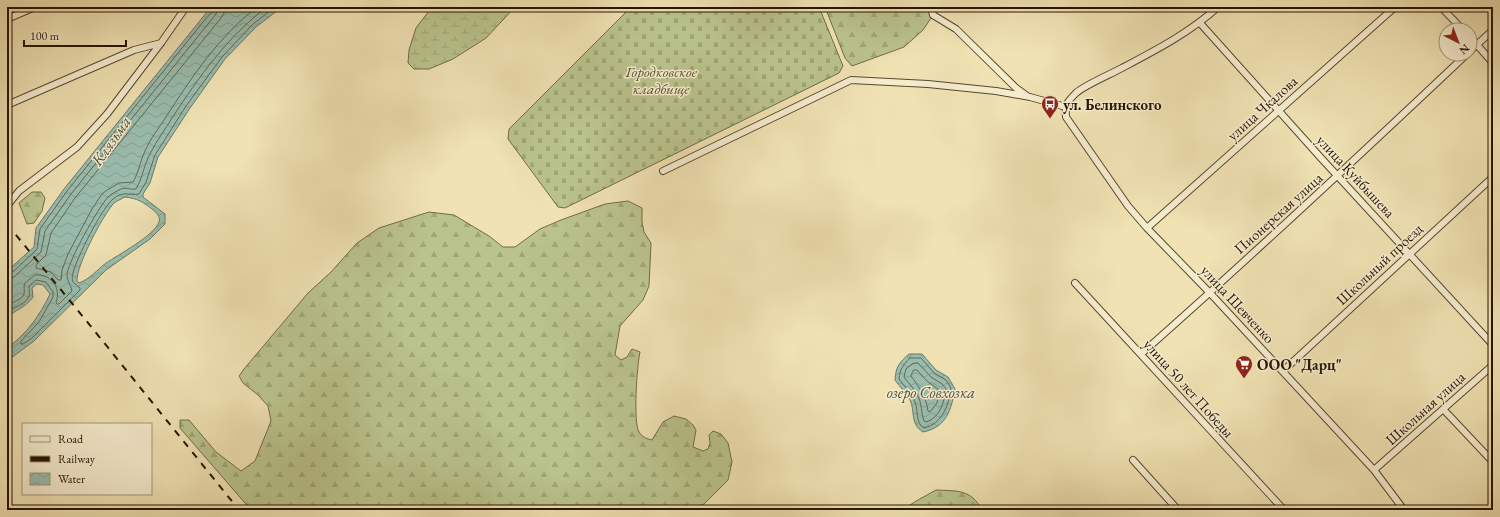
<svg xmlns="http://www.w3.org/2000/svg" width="1500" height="517" viewBox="0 0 1500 517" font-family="'EB Garamond',serif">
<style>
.forest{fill:url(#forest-firs);stroke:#706c46}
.wetland{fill:url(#wetland-marsh);stroke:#706c46}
.cemetery{fill:url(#cemetery-stones);stroke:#706c46}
.water{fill:url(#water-waves);stroke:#6c7968;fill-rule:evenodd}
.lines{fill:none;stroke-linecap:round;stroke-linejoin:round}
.shore{stroke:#606857;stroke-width:1}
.street-casing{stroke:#58482d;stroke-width:8}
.street{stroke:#f5ecce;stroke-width:6}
.rail{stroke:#261400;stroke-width:2;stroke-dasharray:7 7;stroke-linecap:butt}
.labels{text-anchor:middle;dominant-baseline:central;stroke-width:3;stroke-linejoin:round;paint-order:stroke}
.park-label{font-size:15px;font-style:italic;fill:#5a5131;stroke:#f5ecce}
.poi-label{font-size:15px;font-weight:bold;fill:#261400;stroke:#f5ecce;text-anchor:start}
.street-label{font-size:15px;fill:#261400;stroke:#f5ecce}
.water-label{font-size:16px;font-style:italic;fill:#4f4f3d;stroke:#f5ecce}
</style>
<defs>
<pattern id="forest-firs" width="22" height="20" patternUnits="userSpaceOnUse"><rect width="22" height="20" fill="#bac38c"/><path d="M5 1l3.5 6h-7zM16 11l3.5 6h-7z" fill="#a0a777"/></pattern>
<pattern id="wetland-marsh" width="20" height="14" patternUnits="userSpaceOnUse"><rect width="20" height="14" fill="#bac38c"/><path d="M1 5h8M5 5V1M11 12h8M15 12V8" fill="none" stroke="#a0a777"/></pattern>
<pattern id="cemetery-stones" width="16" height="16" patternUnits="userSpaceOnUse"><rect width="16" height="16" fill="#bac38c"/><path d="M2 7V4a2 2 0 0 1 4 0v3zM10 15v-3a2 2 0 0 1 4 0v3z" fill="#a0a777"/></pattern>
<pattern id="water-waves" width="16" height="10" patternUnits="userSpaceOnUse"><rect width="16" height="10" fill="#9abdae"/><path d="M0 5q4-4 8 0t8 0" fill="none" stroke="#85a294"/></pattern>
</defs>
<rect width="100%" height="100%" fill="#f0e2b3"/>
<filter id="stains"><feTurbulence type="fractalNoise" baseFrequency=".005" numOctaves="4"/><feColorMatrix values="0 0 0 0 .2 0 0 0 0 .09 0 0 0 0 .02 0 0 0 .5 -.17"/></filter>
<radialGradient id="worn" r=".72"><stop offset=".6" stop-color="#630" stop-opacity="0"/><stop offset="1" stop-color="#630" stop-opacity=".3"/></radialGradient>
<!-- forest -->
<path class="forest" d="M825,7H931L933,15L923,30L904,47L852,66L845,58Z
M32,192H41L45,198L42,211L34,223L27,224L19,203Z
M628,201L642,208V222L644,232L651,243L649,286L643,300L620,326L615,355L621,360L627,357L632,349L640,352C637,365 633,422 639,432C642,437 647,439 652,440L663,422L674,416L686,419L693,425L696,430L693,447L703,451L708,449L710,443L709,435L713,431L721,434L728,443L732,462L728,480L704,504L688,510H251L180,428V420H189L216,452L241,471L255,461L271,421L268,406L258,395L243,383L239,376L244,369L308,293L331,272L357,243L379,228L429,212L454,215L489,236L503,247H515L540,229L561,220L605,204Z
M936,490C957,491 971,489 982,510H902L918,500Z"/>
<!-- wetland -->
<path class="wetland" d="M432,7H480L483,9L485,7H515L486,38L453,59L429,69H414L408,63L409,50L416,28Z"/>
<!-- cemetery -->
<path class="cemetery" d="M631,7H819L843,66L839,73L565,208L558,207L508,139L509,129Z"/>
<!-- water -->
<path class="water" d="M211,7H282L256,27L225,59L190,108L158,157L150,183L143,194V197L165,214V224L150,239L106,270L34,341L7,361V348C26,335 40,315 50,294L43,285L37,284L32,288L33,297C26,307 16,310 7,317V271L34,247L36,228L64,189ZM125,197C139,199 141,201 152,209C156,212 161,217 159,222C155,235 118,255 106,263C97,270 90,279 79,283L77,281C76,266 103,215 114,203C117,201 121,199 125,197Z
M909,354H922L936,370L948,377L955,389C951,410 947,427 923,432C909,423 916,410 909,398C905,392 899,386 895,380C896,366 899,363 909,354Z"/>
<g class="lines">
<!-- shore -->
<path class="shore" d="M224,7V13L221,18L75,198L51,233L46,255L36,265V268L51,272L58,280H61L62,270L68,254L92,209L102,194L107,190L119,183L133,182C139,172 140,161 145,151C150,139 159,128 166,117C191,78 219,36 257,7
M7,274L14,271L37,249L40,229L67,191L203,22L213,11V7
M7,279L14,277L41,252L45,231L71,194L216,14L218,7
M7,306C12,302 22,300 24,294C25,290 23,287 25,283L35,275C50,273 62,288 56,302L57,304H59L72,291C71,285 67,282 67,274C69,260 98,208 108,197C111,194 117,191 121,189C126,187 131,190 136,189C143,177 144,164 151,152C157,140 165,130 172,118C199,77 227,37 267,7
M7,312C13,307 26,305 29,296C30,294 29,289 29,286L36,280L46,282L53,292V297L39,322L21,341V344H23L32,338L80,290V288L73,282C72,279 72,276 73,273C76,259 102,208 113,199C124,190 128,196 139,194L146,182L155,155L186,106L222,57L253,24L275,7
M910,358H921L934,373L946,380L951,388C949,405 942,424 924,428C916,423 918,413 916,405C913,395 905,387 899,379C900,369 903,365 910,358Z
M918,363L931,377L942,384L946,389C944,402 940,418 926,422L924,421C921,413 922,404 918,396C915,389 908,383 904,377L906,369L912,364Z
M914,370H917L927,381L939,390L937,403L930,412L928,411C926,396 919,387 911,376Z"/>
<!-- street casing -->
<g class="street-casing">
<path id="street" d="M931,7L933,15L956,29L1016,88L1027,96
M1218,7C1189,33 1156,50 1122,68C1111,74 1085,85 1076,93C1067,102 1065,104 1066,117L1128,206L1147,228L1210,293L1374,470L1404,510
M1441,7L1463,30
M7,19L35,7
M1200,23L1321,158L1493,345
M1470,37L1493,63
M1470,51L1493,30
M7,105L134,50L161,43
M663,171L851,80L928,84L996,91L1030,97L1066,107
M7,206L19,191L77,147L107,114L161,43L186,7
M1147,228L1395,7
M1075,283L1284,510
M1141,354C1252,256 1360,155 1467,54
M1283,371L1493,177
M1443,409L1493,462
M1133,460L1178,510
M1374,470L1493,365"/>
</g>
<!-- street -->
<use href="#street" class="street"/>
<!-- rail -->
<path class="rail" d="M7,224L93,329L239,510"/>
</g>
<!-- icons -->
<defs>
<g id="bus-pin" transform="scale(0.9)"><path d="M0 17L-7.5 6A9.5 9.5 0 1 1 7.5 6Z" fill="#8f2418" stroke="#f5ecce"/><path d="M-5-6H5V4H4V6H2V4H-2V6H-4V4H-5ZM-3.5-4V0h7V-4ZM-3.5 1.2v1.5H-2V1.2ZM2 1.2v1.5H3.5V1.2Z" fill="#fff"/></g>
<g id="supermarket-pin" transform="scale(0.9)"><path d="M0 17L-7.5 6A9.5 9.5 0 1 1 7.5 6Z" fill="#8f2418" stroke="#f5ecce"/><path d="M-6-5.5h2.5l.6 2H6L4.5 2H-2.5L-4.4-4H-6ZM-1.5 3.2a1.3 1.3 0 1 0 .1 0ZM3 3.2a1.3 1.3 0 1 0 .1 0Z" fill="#fff"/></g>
</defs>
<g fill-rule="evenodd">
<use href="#bus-pin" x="1050" y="104"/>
<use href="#supermarket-pin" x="1244" y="364"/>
</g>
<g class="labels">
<!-- park labels -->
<g class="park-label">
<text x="661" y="71">Городковское<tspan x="661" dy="17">кладбище</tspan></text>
</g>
<!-- poi labels -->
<g class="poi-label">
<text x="1063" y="104">ул. Белинского</text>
<text x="1257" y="364">ООО "Дарц"</text>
</g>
<!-- street labels -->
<g class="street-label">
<text transform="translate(1262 108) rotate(-42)">улица Чкалова</text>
<text transform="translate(1356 176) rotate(47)">улица Куйбышева</text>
<text transform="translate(1278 213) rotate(-42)">Пионерская улица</text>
<text transform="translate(1379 264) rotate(-43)">Школьный проезд</text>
<text transform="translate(1238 304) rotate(47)">улица Шевченко</text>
<text transform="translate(1189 388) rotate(48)">улица 50 лет Победы</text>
<text transform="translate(1425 408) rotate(-42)">Школьная улица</text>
</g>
<!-- water labels -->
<g class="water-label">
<text transform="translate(111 141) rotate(-55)">Клязьма</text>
<text x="931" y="392">озеро Совхозка</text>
</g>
</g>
<!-- margin -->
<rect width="1500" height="517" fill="none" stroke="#f0e2b3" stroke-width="24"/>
<rect x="8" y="8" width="1484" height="501" fill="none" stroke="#261400" stroke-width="2"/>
<rect x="12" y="12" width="1476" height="493" fill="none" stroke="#261400"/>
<!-- legend -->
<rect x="22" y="423" width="130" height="72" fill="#f5ecce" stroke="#a2967c"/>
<rect x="30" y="436" width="20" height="6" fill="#f5ecce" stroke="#a2967c"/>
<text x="58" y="443" font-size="12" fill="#261400">Road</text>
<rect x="30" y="456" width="20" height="6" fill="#261400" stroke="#a2967c"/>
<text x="58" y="463" font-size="12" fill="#261400">Railway</text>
<rect x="30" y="473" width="20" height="12" fill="url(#water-waves)" stroke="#a2967c"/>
<text x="58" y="483" font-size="12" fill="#261400">Water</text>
<!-- north arrow -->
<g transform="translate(1458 42) rotate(138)"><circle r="19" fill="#f5ecce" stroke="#a2967c"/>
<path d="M0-3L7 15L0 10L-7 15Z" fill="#8f2418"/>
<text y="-6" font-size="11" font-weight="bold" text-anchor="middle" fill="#261400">N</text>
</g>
<!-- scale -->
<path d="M24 40v6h102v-6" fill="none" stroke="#261400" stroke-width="2"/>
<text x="30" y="40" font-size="12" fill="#261400" stroke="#f5ecce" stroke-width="3" paint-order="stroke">100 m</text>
<rect width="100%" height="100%" filter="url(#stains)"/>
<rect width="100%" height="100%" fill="url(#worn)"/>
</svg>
